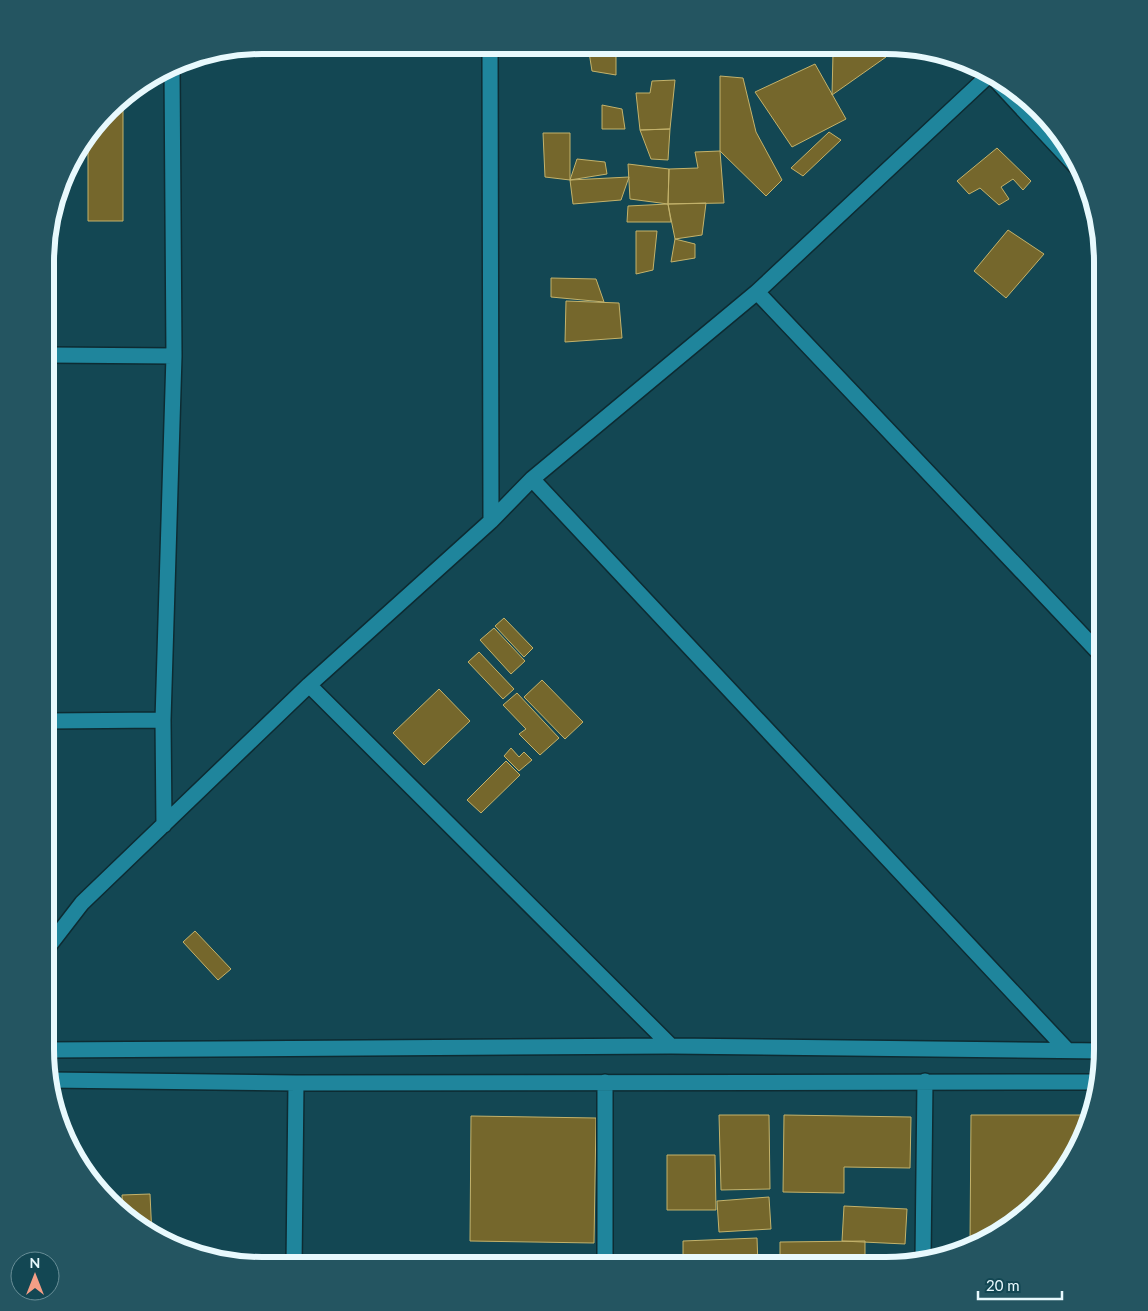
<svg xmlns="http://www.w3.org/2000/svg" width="1148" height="1311" viewBox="0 0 1148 1311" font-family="Lato,sans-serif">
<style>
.building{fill:#75672c;stroke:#c3b26b}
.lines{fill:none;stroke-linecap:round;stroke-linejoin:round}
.minor-casing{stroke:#0d2b32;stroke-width:18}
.minor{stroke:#1f859c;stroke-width:15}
.rim{fill:none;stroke:#e8f9fd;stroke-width:6}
</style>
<rect width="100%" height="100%" fill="#134753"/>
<!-- building -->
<path class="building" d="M588,46L616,47V75L592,71Z
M833,53H861L886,57L832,95Z
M815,64L846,119L792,147L755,92Z
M720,76L743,78L756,132L782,180L766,196L720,151Z
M675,80L670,129L640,130L636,93H650L652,81Z
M123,96V221H88V137L119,99Z
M602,105L622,109L625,129H602Z
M670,129L668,160L651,159L640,130Z
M829,132L841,140L803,176L791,168Z
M543,133H570V180L545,177Z
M997,148L1031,181L1023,190L1013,179L1001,187L1009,199L999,205L980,188L969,194L957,181Z
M720,151L724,203L668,204L669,169L698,168L695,152Z
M577,159L605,162L607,174L570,180Z
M628,164L669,169L668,204L630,199Z
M629,177L621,200L573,204L570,180Z
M706,203L702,235L675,239L668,204Z
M668,204L671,222H627L628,206Z
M1008,230L1044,254L1006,298L974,271Z
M636,231H657L653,270L636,274Z
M675,239L695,244V258L671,262Z
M551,278L596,279L604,302L551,297Z
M566,301L619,303L622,338L565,342Z
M504,618L533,648L524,657L495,626Z
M494,628L525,661L511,674L480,640Z
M479,652L514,689L503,699L468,662Z
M542,680L583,722L565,739L524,697Z
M439,689L470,721L424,765L393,733Z
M517,693L559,738L540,755L519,734L526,729L503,705Z
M511,748L519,757L524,752L532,760L519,771L504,756Z
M506,761L520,775L481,813L467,800Z
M195,931L231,969L218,980L183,942Z
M719,1115H769L770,1189L721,1190Z
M784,1115L911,1117L910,1168L844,1167V1193L783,1192Z
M971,1115H1092L1067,1169L995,1237L970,1243Z
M471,1116L596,1118L594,1243L470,1241Z
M667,1155H715L716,1210H667Z
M150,1194L152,1236L123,1214L122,1195Z
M769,1197L771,1229L719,1232L717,1201Z
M844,1206L907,1209L905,1244L842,1241Z
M757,1238L758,1266H683V1241Z
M865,1241V1266H780V1242Z"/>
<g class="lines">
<!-- minor casing -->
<g class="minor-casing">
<path id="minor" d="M490,46L491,521
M992,76L1082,173
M757,292L1103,657
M48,355L174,356
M532,479L1067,1050
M309,685L671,1046
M47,721L163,720
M164,825L163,720L174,356L172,68
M45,951L82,903L309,685L491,521L532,479L757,292L989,75
M45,1050L671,1046L1103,1051
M49,1080L296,1083L1099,1082
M605,1082V1266
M923,1259L925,1081
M294,1266L296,1083"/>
</g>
<!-- minor -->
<use href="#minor" class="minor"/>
</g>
<!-- crop -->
<path d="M0 0H1148V1311H0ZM262 54H886A208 208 0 0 1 1094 262V1049A208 208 0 0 1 886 1257H262A208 208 0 0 1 54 1049V262A208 208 0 0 1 262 54Z" fill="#245561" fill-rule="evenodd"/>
<path class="rim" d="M262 54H886A208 208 0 0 1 1094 262V1049A208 208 0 0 1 886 1257H262A208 208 0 0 1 54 1049V262A208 208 0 0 1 262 54Z"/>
<!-- north arrow -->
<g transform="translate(35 1276)"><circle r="24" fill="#134753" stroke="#688e97"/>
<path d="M0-4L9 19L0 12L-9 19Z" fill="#f49e86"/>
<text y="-8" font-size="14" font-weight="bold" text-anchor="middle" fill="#e8f9fd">N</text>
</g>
<!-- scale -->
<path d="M978 1291v8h84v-8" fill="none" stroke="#e8f9fd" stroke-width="2.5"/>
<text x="986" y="1291" font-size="15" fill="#e8f9fd" stroke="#134753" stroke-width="4" paint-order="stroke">20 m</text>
</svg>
